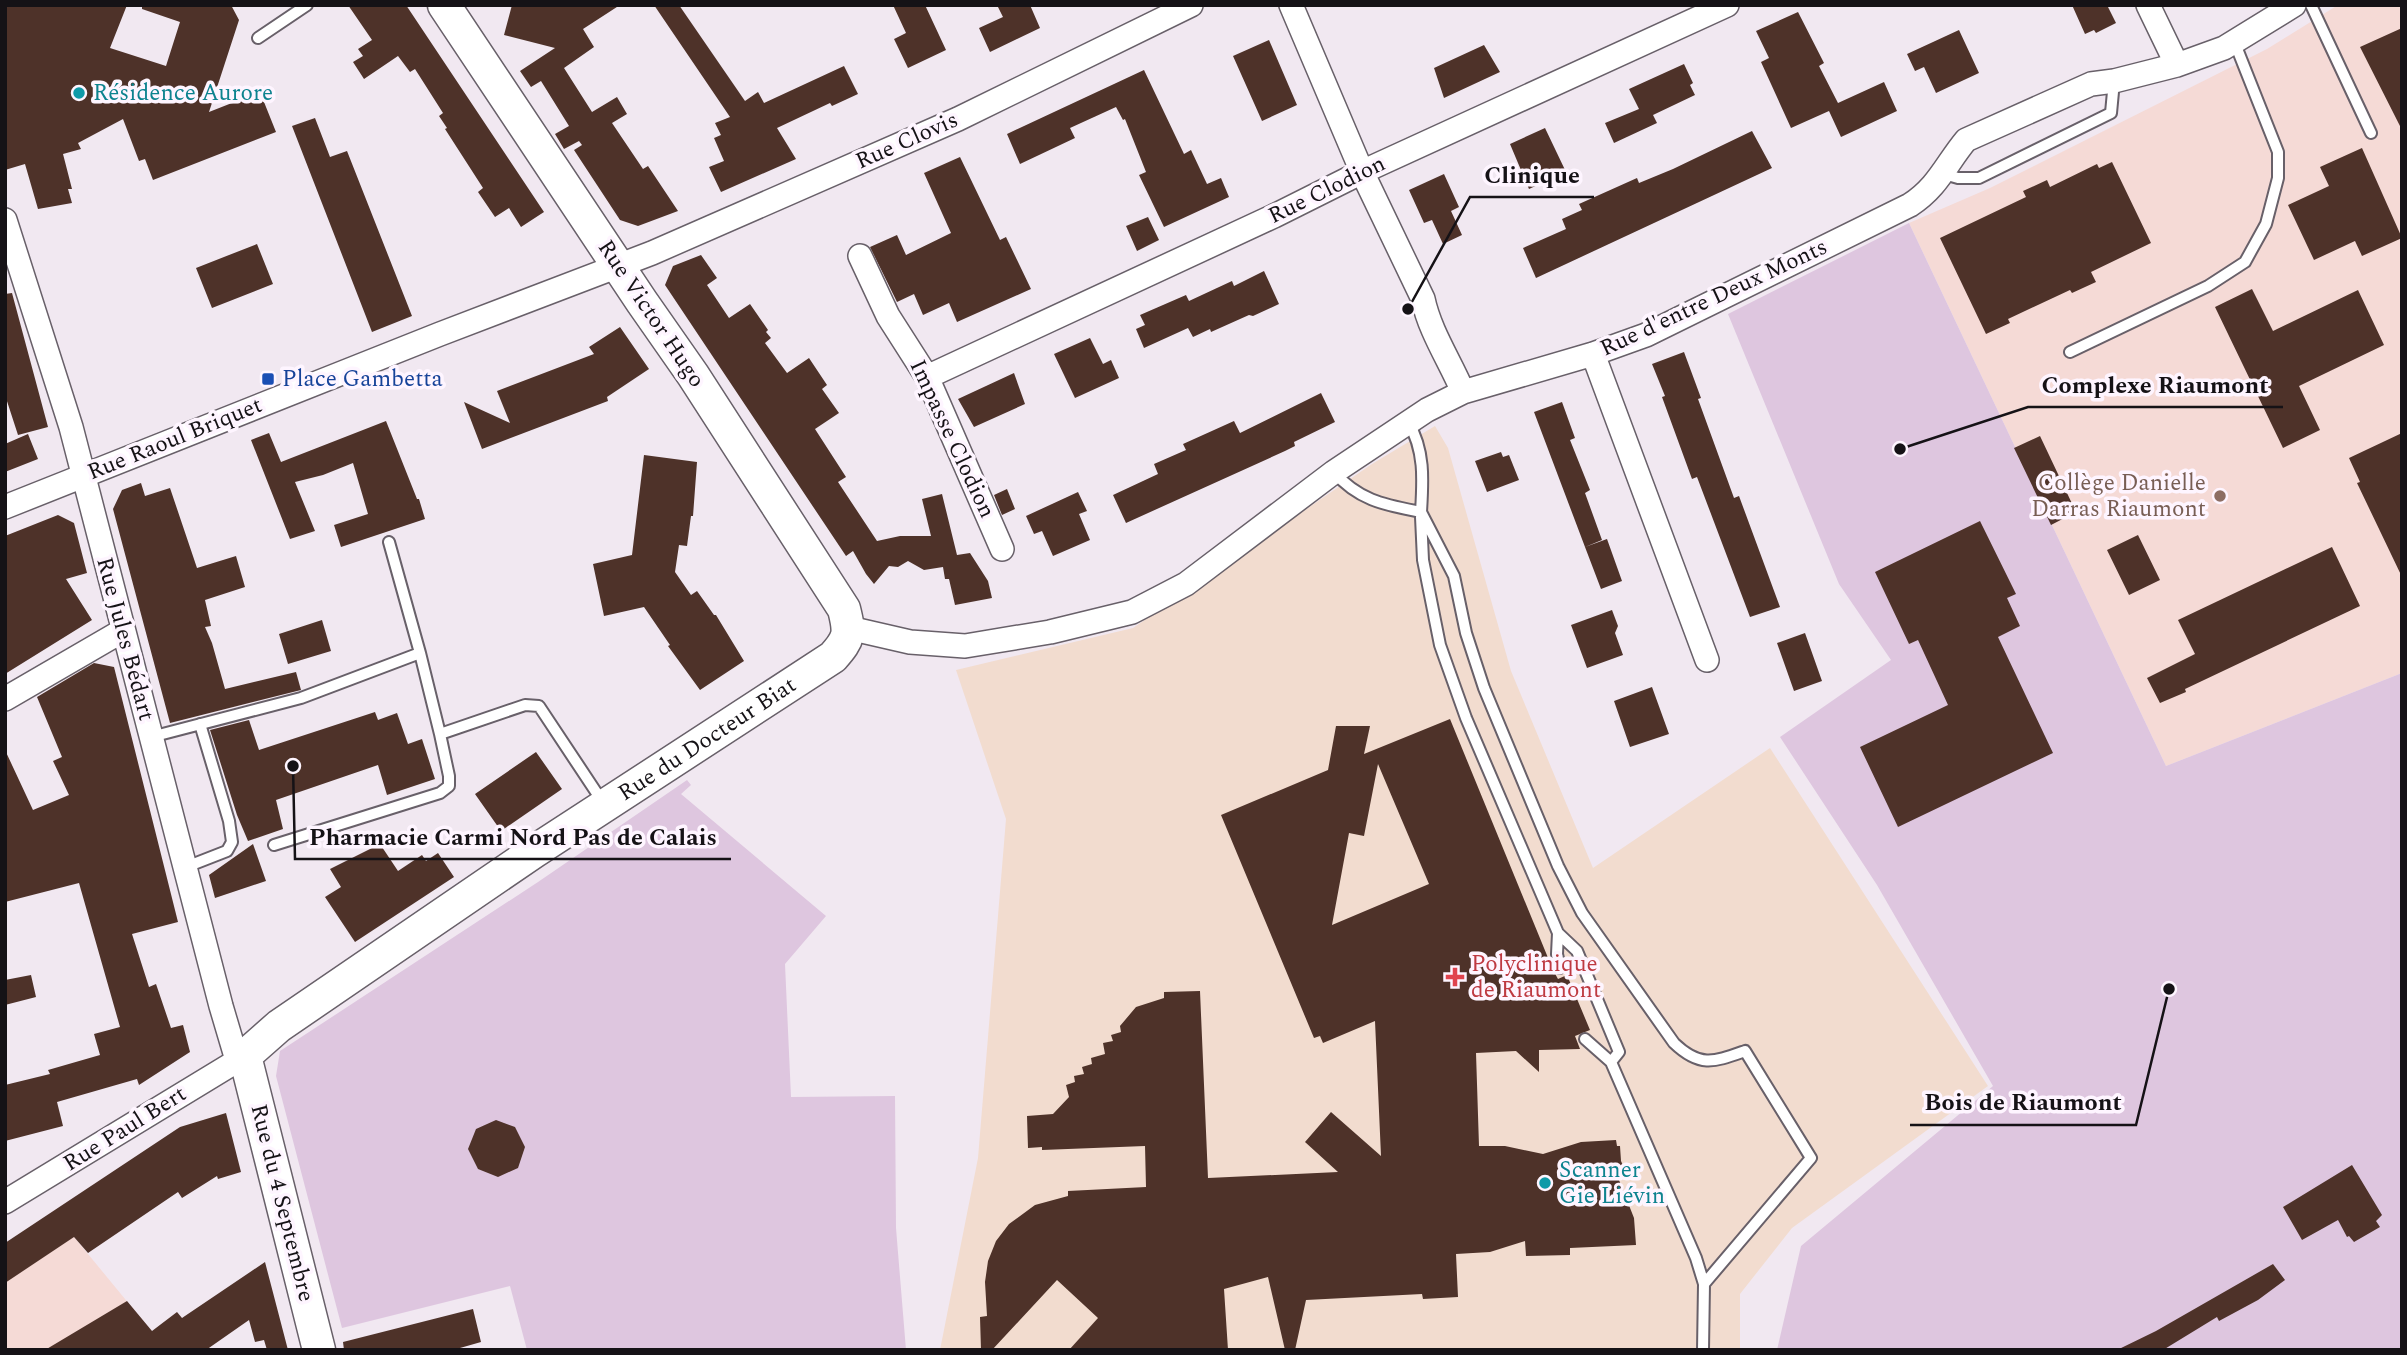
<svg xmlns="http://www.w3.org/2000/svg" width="2407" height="1355" viewBox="0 0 2407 1355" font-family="Spectral,serif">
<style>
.education{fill:#f5dad6}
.medical{fill:#f2dccf}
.green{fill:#dec6df}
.building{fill:#4e3229;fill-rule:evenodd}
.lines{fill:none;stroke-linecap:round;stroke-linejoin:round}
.lane-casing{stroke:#686069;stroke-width:14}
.street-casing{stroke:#686069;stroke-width:26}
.secondary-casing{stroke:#686069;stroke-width:35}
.lane{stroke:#fff;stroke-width:10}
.street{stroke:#fff;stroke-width:23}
.secondary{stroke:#fff;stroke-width:32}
.culture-dot{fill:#0f9aa8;stroke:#fef5ff;stroke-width:2.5}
.transit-dot{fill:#1a4fb4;stroke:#fef5ff;stroke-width:2.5}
.education-dot{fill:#8d6e63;stroke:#fef5ff;stroke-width:2.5}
.health-dot{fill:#e0444e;stroke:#fef5ff;stroke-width:2.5}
.labels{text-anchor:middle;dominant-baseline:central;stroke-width:7;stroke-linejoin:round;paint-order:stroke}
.culture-label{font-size:23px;fill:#0d838f;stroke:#fef5ff;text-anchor:start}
.street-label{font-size:23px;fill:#151216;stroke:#fef5ff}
.transit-label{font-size:23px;fill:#164399;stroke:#fef5ff;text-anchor:start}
.education-label{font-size:23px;fill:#785e54;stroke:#fef5ff;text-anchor:end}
.health-label{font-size:23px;fill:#be3a42;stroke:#fef5ff;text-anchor:start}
.leader{fill:none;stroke:#151216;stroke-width:2.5}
.callout-dot{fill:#151216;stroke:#fef5ff;stroke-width:2.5}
.callout-label{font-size:24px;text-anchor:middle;font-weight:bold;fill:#151216;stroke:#fef5ff;stroke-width:7;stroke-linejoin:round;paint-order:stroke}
</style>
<rect width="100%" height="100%" fill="#f1e8f1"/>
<!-- education -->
<path class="education" d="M2338,5H2402V673L2166,766L1909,223L1990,188L2267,49Z
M74,1237L167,1350H5V1243Z"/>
<!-- medical -->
<path class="medical" d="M1435,426L1448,448L1511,671L1593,868L1770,748L1988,1086L1792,1228L1740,1294V1350H940L978,1158L1006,819L956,670L1133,628L1372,464Z"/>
<!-- green -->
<path class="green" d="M1909,223L2166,766L2402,673V1350H1777L1801,1246L1993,1086L1877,885L1780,737L1891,660L1839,584L1728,314Z
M687,780L691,785L681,794L826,916L785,964L791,1097L895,1096L896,1228L906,1350H527L510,1286L342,1328L276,1076L280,1051L538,882Z"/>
<!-- building -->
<path class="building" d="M5,5H127L110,48L166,66L180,22L142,9V5H231L239,20L209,112L260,92L276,132L153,180L145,159L139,161L123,119L78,143L81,149L63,154L72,189H68L72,203L38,209L25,164L5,170Z
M348,5H406L544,212L521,227L509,208L495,217L478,192L483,188L445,129L447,128L439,116L443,113L415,69L410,72L398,56L364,79L353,62L363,56L358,49L372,40Z
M512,5H620L583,29L594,47L564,68L592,112L617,97L627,114L612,123L643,169L648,166L678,211L638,226L620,220L574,150L582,145L579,141L564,149L555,134L569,126L541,81L531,87L520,71L555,48L504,35Z
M654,5H679L745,101L758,92L764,103L844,66L858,94L832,106L830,103L777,128L796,159L721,192L709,167L724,161L714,138L721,135L715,123L730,117Z
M893,5H925L946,50L908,68L894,39L906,33Z
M997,5H1030L1040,28L990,52L979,28L1003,17Z
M2072,5H2107L2116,23L2096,33L2094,30L2085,34Z
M1798,12L1824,63L1819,66L1838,103L1884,82L1897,111L1841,137L1829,111L1791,128L1761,62L1769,58L1756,31Z
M2402,28V130L2360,47Z
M1959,30L1979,73L1936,93L1924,67L1915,71L1907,54Z
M1269,40L1297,105L1262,121L1233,56Z
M1484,45L1500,72L1444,98L1434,68Z
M1684,64L1693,83L1690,85L1695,95L1653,115L1657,123L1614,143L1605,123L1639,109L1629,89Z
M1144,70L1184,154L1191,150L1207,184L1221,178L1229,197L1164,227L1139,175L1146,172L1125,119L1123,120L1116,107L1070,128L1075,138L1020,164L1007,134Z
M315,118L330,157L347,151L412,316L372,332L292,126Z
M1545,128L1566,172L1529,189L1510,144Z
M1752,131L1772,168L1536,278L1523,248L1566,229L1562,219L1582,210L1579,204L1637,178L1639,183L1673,169Z
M2362,148L2402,238L2362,256L2355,241L2314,260L2288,205L2329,186L2320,167Z
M960,157L1000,240L1006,237L1031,289L957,322L949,303L923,315L914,294L897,302L870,247L897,235L906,255L951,233L924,173Z
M2112,162L2151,243L2091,272L2096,282L2072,293L2070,290L2008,319L2010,323L1986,334L1940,238L2026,197L2023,191L2047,180L2050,187L2097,164L2099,168Z
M1444,174L1459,207L1451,211L1462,235L1443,244L1432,220L1424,223L1409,190Z
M1148,217L1159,240L1137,251L1126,226Z
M257,244L273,284L212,308L196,268Z
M701,255L717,278L707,285L729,318L750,304L768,330L766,332L771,338L765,343L787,373L809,358L827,385L822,389L839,413L815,429L846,477L838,482L877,541L900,536H931L922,499L942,494L957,555L970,553L988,581L992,598L955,605L949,579H945L943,567L924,570L908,561L898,567L889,566L874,584L866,574L853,551L846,556L665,285L673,266Z
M1264,271L1279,304L1253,316L1249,315L1211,332L1210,329L1193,337L1188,328L1144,348L1136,329L1145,325L1140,315L1186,295L1189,301L1232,281L1234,286Z
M2252,289L2273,331L2358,290L2384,345L2299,386L2320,430L2283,448L2215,307Z
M12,293L48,427L18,435L5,395V294Z
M620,327L649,369L607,397L608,401L482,449L464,402L510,423L497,391L594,354L589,347Z
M1090,338L1103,364L1111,360L1119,378L1075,398L1054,354Z
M1684,352L1701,398L1698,399L1734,498L1739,496L1780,607L1750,617L1697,477L1692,479L1662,397L1665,396L1652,364Z
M1014,373L1025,404L974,427L958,399Z
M1321,393L1335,422L1294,442L1295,446L1285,451L1126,523L1113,495L1158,474L1154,464L1186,450L1183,444L1234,421L1240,433Z
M1562,402L1575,438L1570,440L1590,490L1585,493L1602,540L1585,547L1534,412Z
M386,421L417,499H419L425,519L341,547L334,525L368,514L353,463L323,475L295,482L315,531L290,539L251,440L269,433L281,462Z
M2402,433V577L2357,483L2360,482L2349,458Z
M28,434L38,459L5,472V444Z
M2040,436L2076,512L2051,525L2014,448Z
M1501,452L1503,457L1509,455L1519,480L1487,492L1475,461Z
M644,455L697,462L693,516H691L687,546L679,545L675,572L691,595L697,591L714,615H716L744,661L700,690L668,646L670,645L644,607L604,616L593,564L632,555Z
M141,483L145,496L170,488L197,568L236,556L245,587L205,600L211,626L205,627L212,643L225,689L296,672L301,690L170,723L113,509L122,490Z
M1007,489L1015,509L1002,515L994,495Z
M1078,492L1087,511L1079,514L1090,540L1053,556L1042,531L1034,534L1026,516Z
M58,515L74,523L87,573L66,579L92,620L5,674V536Z
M1980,521L2016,594L2007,598L2020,626L1998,637L2053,753L1898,827L1860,747L1948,705L1918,640L1909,644L1875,572Z
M2138,535L2160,580L2129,595L2107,550Z
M1607,539L1622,581L1601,589L1585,547Z
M2332,547L2360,606L2185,689L2186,692L2160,703L2147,678L2195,654L2178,620Z
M1612,610L1618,626L1615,633L1623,655L1587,668L1571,625Z
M322,620L331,651L288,664L279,634Z
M1805,633L1822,681L1794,691L1777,643Z
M94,663L114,667L178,922L132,934L149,987L156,984L171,1028L183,1025L190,1052L139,1085L137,1079L57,1102L63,1126L5,1141V1085L50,1074L48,1070L100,1055L94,1034L120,1027L79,883L5,902V750L33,810L69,795L53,761L62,757L37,697Z
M1652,687L1669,734L1630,747L1614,701Z
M375,712L378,720L397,713L408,744L422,739L435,779L387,795L378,765L276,800L283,829L248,841L237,815L210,730L249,720L259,750Z
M1450,719L1553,970L1558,979L1567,975L1590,1030L1575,1036L1580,1049L1539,1050V1072L1516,1051L1476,1053L1479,1146H1505L1543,1154L1581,1142L1616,1140L1617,1146H1620L1621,1161L1628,1177L1619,1180L1634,1218L1636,1245L1570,1248V1255L1526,1256L1525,1241L1490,1252L1456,1254L1458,1297L1423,1299L1422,1294L1306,1300L1295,1350H1285L1268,1277L1224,1289L1228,1350H1069L1098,1318L1057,1280L992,1350H981L980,1317L987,1316L985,1282L988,1261L996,1241L1009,1224L1035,1205L1068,1196V1191L1146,1187L1145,1146L1042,1150V1147L1028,1148L1027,1116L1053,1114L1069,1097L1066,1085L1075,1082L1074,1076L1084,1074L1082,1067L1092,1064L1091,1058L1105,1054L1103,1043L1113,1041L1111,1035L1121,1032L1120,1026L1136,1007L1164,998V992L1200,991L1208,1178L1338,1172L1305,1142L1331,1112L1381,1156L1375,1021L1323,1043L1320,1036L1314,1038L1221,815L1328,770L1336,726H1370L1364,754ZM1378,764L1429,884L1332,925L1349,833L1364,836Z
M536,752L562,789L501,831L475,794Z
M253,844L266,881L215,898L209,875Z
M380,844L398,871L422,855L426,861L438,853L454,877L355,942L325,897L341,887L330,869Z
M31,975L36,997L5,1005V980Z
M226,1113L241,1172L218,1179L217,1176L182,1198L178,1192L88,1253L74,1237L5,1283V1243L180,1127Z
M496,1120L515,1127L525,1147L518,1168L498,1177L478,1169L468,1149L476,1129Z
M2352,1165L2382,1215L2376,1221L2380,1227L2354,1242L2349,1236L2347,1237L2338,1220L2302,1240L2283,1207Z
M265,1262L288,1350H267L264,1340L255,1342L249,1320L206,1350H45L127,1301L152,1331L177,1312L182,1318Z
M2273,1264L2285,1280L2258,1300L2219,1321L2217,1317L2163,1350H2117L2156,1331Z
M473,1309L481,1342L453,1350H344L343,1342Z"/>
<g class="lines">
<!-- lane casing -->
<g class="lane-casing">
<path id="lane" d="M2311,5L2371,133
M258,38L307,5
M1944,174L1958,178H1979L2111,113L2114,81
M2070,352L2208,286L2245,262L2266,224L2278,178V152L2234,41
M1334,472C1359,501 1386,505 1421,512C1423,480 1425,450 1408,422
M1421,512L1454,576L1466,633L1484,688L1558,866L1582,913L1674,1043C1700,1068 1714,1062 1745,1051L1811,1158L1704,1284L1703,1350
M1421,517L1423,560L1440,645L1466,718L1558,933L1577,951L1619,1052L1611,1062
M420,653L440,734
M151,737L301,698L420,653L389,542
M274,845L440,793L449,786V776L440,734L525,705L539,706L604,804
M186,867L227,851L232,842L229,821L200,724
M1558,933L1557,954L1560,968
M1585,1039L1611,1062L1696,1258L1704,1284"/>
</g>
<!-- street casing -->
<g class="street-casing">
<path id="street" d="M1291,5L1362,172L1423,299C1430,332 1450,361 1463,392
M2148,5L2177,65
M5,220L71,427L221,1006L237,1060
M860,256L888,316L927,377L1002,549
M1593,354L1707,660
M927,377L1274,216L1362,172L1727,5
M5,507L440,334L652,253L958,119L1191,5
M849,628L910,642L965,646L1050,632L1132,612L1186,584L1334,472L1427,410L1463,392L1593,354L1646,335L1910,205C1938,187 1946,164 1966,140L2091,84L2114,81L2177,65L2224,48L2294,5
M5,699L122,631
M5,1202L245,1056"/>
</g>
<!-- secondary casing -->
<g class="secondary-casing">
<g id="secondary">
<path id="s1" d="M319,1350L245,1056L279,1026L535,851L833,657C850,638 850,633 844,609L693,375L642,302L444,5"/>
</g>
</g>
<!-- lane -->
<use href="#lane" class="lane"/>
<!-- street -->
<use href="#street" class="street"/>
<!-- secondary -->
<use href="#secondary" class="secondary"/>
</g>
<!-- markers -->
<g class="culture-dot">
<circle cx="79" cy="93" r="7"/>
<circle cx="1545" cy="1183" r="7"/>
</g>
<rect class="transit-dot" x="261" y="372" width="14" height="14" rx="3.5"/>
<circle class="education-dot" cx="2220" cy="496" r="7"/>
<path class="health-dot" d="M1451.5 966.5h7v7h7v7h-7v7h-7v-7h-7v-7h7z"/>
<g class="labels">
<!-- culture labels -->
<g class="culture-label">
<text x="93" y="93">Résidence Aurore</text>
<text x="1559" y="1170">Scanner<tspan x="1559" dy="26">Gie Liévin</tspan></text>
</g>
<!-- street labels -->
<g class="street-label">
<text transform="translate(907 141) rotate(-24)">Rue Clovis</text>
<text transform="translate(1327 190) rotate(-26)">Rue Clodion</text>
<text transform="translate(1714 298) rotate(-25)">Rue d'entre Deux Monts</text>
<text transform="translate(651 314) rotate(56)">Rue Victor Hugo</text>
<text transform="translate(175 439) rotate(-22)">Rue Raoul Briquet</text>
<text transform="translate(952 439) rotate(65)">Impasse Clodion</text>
<text transform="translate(125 639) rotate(75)">Rue Jules Bédart</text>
<text stroke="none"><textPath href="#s1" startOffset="864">Rue du Docteur Biat</textPath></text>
<text transform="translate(125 1129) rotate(-32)">Rue Paul Bert</text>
<text transform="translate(282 1203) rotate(76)">Rue du 4 Septembre</text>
</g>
<!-- transit labels -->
<g class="transit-label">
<text x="282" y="379">Place Gambetta</text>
</g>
<!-- education labels -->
<g class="education-label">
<text x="2206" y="483">Collège Danielle<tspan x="2206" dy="26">Darras Riaumont</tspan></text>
</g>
<!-- health labels -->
<g class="health-label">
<text x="1471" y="964">Polyclinique<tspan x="1471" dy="26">de Riaumont</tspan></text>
</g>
</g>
<!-- callouts -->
<path class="leader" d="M1408 309L1470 197H1594M1900 449L2028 407H2283M293 766L295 859H731M2169 989L2136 1125H1910"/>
<g class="callout-dot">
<circle cx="1408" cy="309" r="7"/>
<circle cx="1900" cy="449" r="7"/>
<circle cx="293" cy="766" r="7"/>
<circle cx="2169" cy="989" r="7"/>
</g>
<g class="callout-label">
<text x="1532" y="183">Clinique</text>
<text x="2155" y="393">Complexe Riaumont</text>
<text x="513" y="845">Pharmacie Carmi Nord Pas de Calais</text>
<text x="2023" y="1110">Bois de Riaumont</text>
</g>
<!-- border -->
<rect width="2407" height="1355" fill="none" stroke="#151216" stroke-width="14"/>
</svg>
